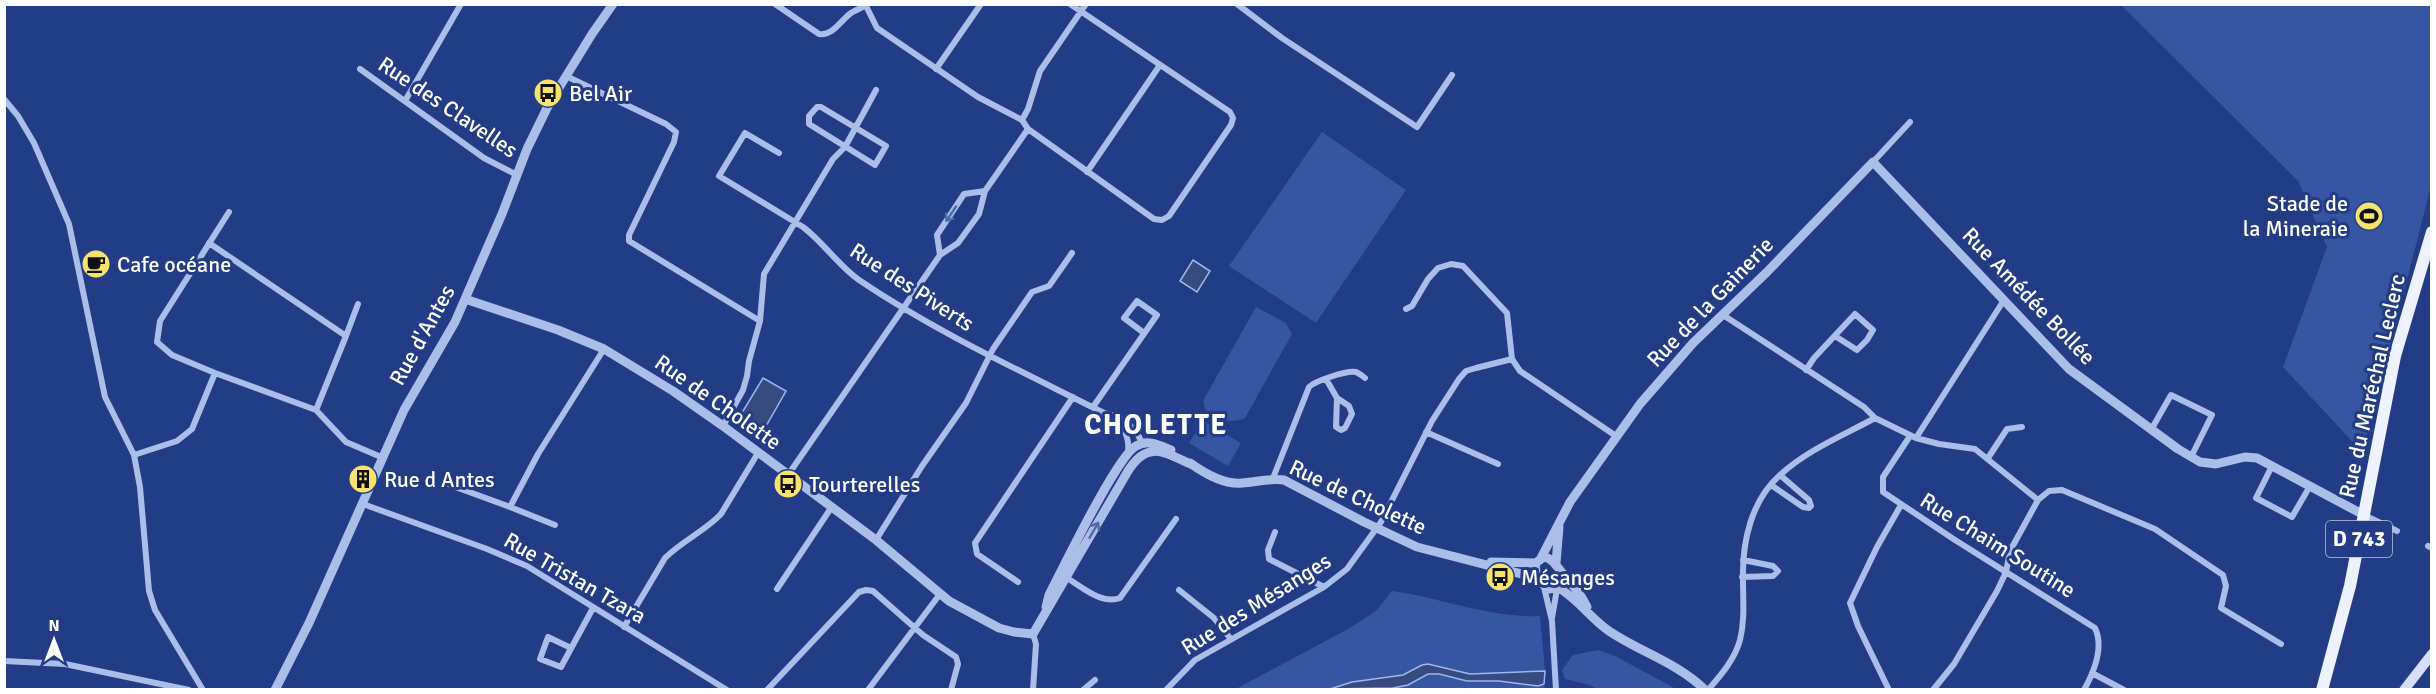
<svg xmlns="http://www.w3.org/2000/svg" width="2436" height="694" viewBox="0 0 2436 694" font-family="Signika,sans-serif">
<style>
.green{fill:#3656a2}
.water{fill:#374b80;stroke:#9fb6ea;stroke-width:1.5}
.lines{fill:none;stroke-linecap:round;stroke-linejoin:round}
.minor{stroke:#abbde9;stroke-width:6}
.tertiary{stroke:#abbde9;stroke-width:9}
.secondary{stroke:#d6dff7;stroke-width:10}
.primary{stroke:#eef2fe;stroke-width:12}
.oneway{stroke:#526aa8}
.labels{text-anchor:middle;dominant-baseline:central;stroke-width:6;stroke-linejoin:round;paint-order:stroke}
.shield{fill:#223d85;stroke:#bdc5da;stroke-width:1.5}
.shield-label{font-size:21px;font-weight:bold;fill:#fff}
.poi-label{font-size:22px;fill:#fff;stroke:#223d85;text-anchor:start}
.street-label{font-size:22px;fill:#fff;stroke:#223d85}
.district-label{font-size:28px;font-weight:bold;letter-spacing:1.5px;fill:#fff;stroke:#223d85}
</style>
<rect width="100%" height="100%" fill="#223d85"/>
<!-- green -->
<path class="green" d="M2121,5H2431V186L2363,453L2283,367L2327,247L2298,181Z
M1322,132L1406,190L1316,323L1229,266Z
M1256,307L1286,323L1292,334L1245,418C1231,425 1201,420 1204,399Z
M1203,421L1241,443L1228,466L1189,443Z
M1392,591C1442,598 1490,618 1540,616L1545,671L1470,674L1422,665L1403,675L1352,682L1330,689L1234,690L1348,629L1376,611Z
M1598,650L1615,656L1676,689H1597L1590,685L1565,679L1562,670L1573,655Z
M1428,674H1439L1467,681H1498L1538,686L1544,684L1545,689L1381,690L1408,685Z"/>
<!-- water -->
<path class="water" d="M1193,260L1210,271L1197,292L1180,281Z
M763,378L786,391L761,435L737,421Z
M1428,664L1470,674L1545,671L1544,684L1538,686L1499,681H1467L1439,674H1428L1408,685L1393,688L1330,689L1352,682L1403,675L1422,665Z"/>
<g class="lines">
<!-- minor -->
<path class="minor" d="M775,4L819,34C833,36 840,21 851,13C856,10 863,7 868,4
M1237,4L1282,38L1417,127L1452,75
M866,6L877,28L978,97L1022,120L1028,129L1154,219L1162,220L1169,216L1231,125L1233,118L1230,112L1070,4
M360,69L484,158L517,175
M936,69L981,4
M566,76L666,124L676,132L674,142L629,235V241L760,321
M4,99L18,116L34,143L69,224L105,397L134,455L140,487L149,591L155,610L203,690
M405,101L461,4
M817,107H821L886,146L875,165L809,124V116Z
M1022,120L1028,109L1040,71L1086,4
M779,153L745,133L719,176L803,227C824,243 838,265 859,280C936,332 1021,371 1104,413C1123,418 1134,424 1142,443
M1873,162L1910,122
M1087,172L1160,65
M229,212L160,321L157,342L172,355L215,373L316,410L346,442L381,457
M209,243L346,336L316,410
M940,255L937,235L964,194L985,191
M1406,309L1412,306L1428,279L1438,268L1451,264L1463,266L1507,313L1512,359L1520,371L1616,436
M1723,315L1864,407L1875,418L1916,438L1939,444L1975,449L2038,500L2049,491L2062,490L2155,529L2223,575L2226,586L2221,608L2281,644
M346,336L358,304
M1806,370L1814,358L1855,314L1873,330L1867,340L1857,350L1835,336
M1326,379L1337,398L1336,427L1341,430L1345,428L1352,414L1349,406L1337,398
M1093,407L1157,315L1137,301L1124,318L1144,333
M1107,415C1121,426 1130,432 1128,452
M723,426L743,390L747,376L749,361L760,321L764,274L833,159L845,147L876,90
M2151,430L2171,395L2212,415L2191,457
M1426,432L1498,464
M1910,436L1883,477V492L1955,540L2095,628C2104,647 2094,672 2084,690
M1916,438L2004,300
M134,455L177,441L192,429L215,373
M1988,458L2007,429L2022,427
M2272,466L2256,498L2292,517L2310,486
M788,475L940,255L958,243L979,214L985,191L1028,129
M1273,478L1309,387C1315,381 1347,370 1356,372C1358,373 1363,376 1365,378
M450,485L510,507L538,454L604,349
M1771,485L1803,507L1809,508L1811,506L1809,500L1780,475
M363,504L487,549L527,566L727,690
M510,507L555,525
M2364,515L2397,531
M1275,532L1268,550L1269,559L1324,587
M876,540L922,466L966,403L993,349L1032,292L1049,286L1072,253
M2428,546L2432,548
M1742,577L1773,576L1778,571L1773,566L1743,560
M1067,578C1082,587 1102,605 1120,598L1176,519
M1018,582L977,554L975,543L1073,397
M1544,587L1552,621L1556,690
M777,589L831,508
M1179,590L1214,618L1230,638
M1552,618L1557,589
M624,627L665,558C682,541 705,531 721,514L758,453
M1033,634L1036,644L1033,690
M571,648L548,637L540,659L561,667L593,608
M4,661L65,664L189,690
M2092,673L2124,690
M767,690L859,592L866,590L873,591L923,635L956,657L958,664L951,690
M868,690L940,594
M1083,690L1095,680
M1166,690L1195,660L1324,587L1347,569L1381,522L1432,421L1459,379L1466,371L1476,368L1512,359
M1708,690C1721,675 1735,659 1740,640C1745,620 1743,600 1743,580C1742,542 1751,501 1780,475C1807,450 1844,435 1875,418
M1889,690L1858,626L1850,603L1877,547L1901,505
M1933,690L1954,664L1997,591L2006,572L2010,551L2038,500"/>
<!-- tertiary -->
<path class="tertiary" d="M465,299L558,330L604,349L673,391L723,426L876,540L949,601L999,628L1014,632L1033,634L1128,471C1148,439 1165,453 1193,465
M1190,463C1204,473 1224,485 1242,483C1257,482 1269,478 1284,480L1364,522L1417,547L1537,578
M1540,560L1570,502L1640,404L1693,343L1767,272L1873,162L2069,369L2178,449L2200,462L2216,464L2245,457L2257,458L2364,515
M1491,562L1536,563
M1556,563L1559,527
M1563,574V582L1559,588L1548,589L1537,578L1535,565C1547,547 1556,566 1564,575C1573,585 1581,594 1587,607
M1559,588C1579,600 1591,619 1609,631C1640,652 1678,663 1705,690
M1046,607L1049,595C1062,570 1117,456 1136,446C1148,439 1159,445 1171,450
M275,690L309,623L404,410L455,322L502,214L527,149L549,104L592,34L613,4"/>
<!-- secondary -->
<path class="secondary" d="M2404,690L2432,654"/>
<!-- primary -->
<path class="primary" d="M2322,690L2350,586L2395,356L2432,232"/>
</g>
<!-- one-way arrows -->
<defs><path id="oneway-shaft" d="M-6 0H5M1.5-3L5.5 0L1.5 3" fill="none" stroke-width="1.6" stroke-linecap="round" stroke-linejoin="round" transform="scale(1.5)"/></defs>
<g class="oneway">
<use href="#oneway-shaft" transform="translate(951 214) rotate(124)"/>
<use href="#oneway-shaft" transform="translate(1094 530) rotate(-60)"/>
</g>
<!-- icons -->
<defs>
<g id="bus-disc" transform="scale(1.5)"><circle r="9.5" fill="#f5e36d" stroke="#223d85"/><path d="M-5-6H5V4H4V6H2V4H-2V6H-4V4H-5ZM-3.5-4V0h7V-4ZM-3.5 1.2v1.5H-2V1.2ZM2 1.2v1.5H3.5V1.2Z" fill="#111"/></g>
<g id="stadium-disc" transform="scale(1.5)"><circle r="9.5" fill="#f5e36d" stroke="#223d85"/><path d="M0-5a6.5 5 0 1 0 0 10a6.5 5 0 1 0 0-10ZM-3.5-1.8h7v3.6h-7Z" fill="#111"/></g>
<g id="cafe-disc" transform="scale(1.5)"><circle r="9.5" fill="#f5e36d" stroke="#223d85"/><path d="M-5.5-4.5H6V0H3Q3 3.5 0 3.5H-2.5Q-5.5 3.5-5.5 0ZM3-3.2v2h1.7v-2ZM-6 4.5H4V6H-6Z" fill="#111"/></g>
<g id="building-disc" transform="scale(1.5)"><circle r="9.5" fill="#f5e36d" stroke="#223d85"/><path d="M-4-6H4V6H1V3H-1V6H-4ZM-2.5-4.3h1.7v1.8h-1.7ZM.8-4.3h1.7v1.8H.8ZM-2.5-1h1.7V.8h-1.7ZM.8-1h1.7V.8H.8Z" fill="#111"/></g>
</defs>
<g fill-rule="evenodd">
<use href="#bus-disc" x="548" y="93"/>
<use href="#stadium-disc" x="2369" y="216"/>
<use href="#cafe-disc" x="96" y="264"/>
<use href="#building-disc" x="363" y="479"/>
<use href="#bus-disc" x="788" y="484"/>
<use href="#bus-disc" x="1500" y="577"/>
</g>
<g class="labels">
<!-- shield labels -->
<rect class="shield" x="2326" y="521" width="66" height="36" rx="4.5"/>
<g class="shield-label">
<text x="2359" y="539">D 743</text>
</g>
<!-- poi labels -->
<g class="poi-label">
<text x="569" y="93">Bel Air</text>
<text x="2348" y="203" text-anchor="end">Stade de<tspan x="2348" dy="25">la Mineraie</tspan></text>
<text x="117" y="264">Cafe océane</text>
<text x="384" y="479">Rue d Antes</text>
<text x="809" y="484">Tourterelles</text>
<text x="1521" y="577">Mésanges</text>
</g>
<!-- street labels -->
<g class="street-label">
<text transform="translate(448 107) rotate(34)">Rue des Clavelles</text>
<text transform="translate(912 287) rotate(33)">Rue des Piverts</text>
<text transform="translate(2029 296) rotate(46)">Rue Amédée Bollée</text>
<text transform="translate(1710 302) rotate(-46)">Rue de la Gainerie</text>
<text transform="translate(422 335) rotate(-61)">Rue d'Antes</text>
<text transform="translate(2372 386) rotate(-77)">Rue du Maréchal Leclerc</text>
<text transform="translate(718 402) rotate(35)">Rue de Cholette</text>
<text transform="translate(1358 497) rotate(25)">Rue de Cholette</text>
<text transform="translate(1998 545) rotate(32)">Rue Chaim Soutine</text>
<text transform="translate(575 578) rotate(30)">Rue Tristan Tzara</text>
<text transform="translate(1256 604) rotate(-32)">Rue des Mésanges</text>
</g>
<!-- district labels -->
<g class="district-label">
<text x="1156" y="425">CHOLETTE</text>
</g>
</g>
<!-- border -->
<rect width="2436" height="694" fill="none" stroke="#ffffff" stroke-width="12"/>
<!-- north arrow -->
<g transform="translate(54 640)" stroke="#223d85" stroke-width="4.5" paint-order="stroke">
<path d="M0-4.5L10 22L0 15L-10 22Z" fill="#ffffff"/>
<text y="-9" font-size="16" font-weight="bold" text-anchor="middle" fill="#ffffff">N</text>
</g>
</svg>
